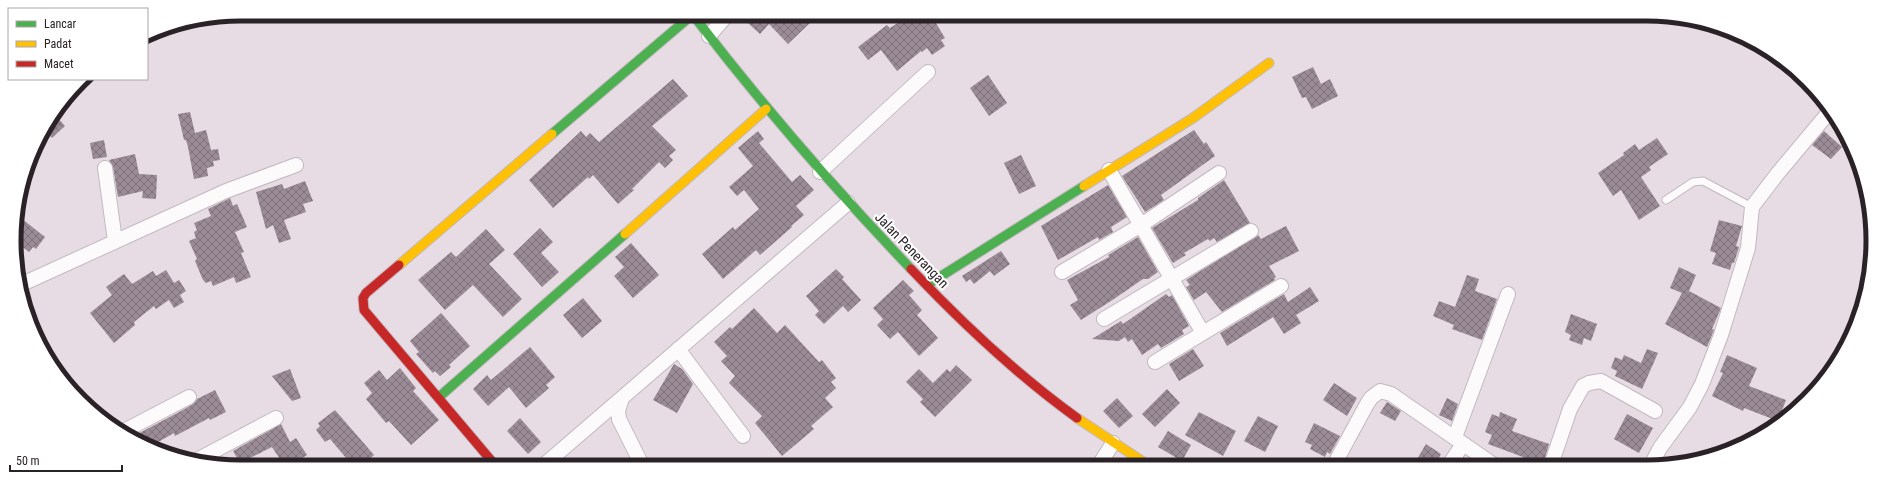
<svg xmlns="http://www.w3.org/2000/svg" width="1887" height="481" viewBox="0 0 1887 481" font-family="'Roboto Condensed',sans-serif">
<style>
.building{fill:url(#building-cross-hatch)}
.lines{fill:none;stroke-linecap:round;stroke-linejoin:round}
.lane-casing{stroke:#c2b8bf;stroke-width:9}
.street-casing{stroke:#c2b8bf;stroke-width:16}
.fast-casing{stroke:#c2b8bf;stroke-width:11}
.slow-casing{stroke:#c2b8bf;stroke-width:11}
.jam-casing{stroke:#c2b8bf;stroke-width:11}
.lane{stroke:#fcfafb;stroke-width:7}
.street{stroke:#fcfafb;stroke-width:14}
.fast{stroke:#4caf50;stroke-width:9}
.slow{stroke:#ffc107;stroke-width:9}
.jam{stroke:#c62828;stroke-width:9}
.labels{text-anchor:middle;dominant-baseline:central;stroke-width:4;stroke-linejoin:round;paint-order:stroke}
.street-label{font-size:14px;fill:#2a2227;stroke:#fff}
.rim{fill:none;stroke:#2a2227;stroke-width:5}
</style>
<defs>
<pattern id="building-cross-hatch" width="8" height="8" patternUnits="userSpaceOnUse"><rect width="8" height="8" fill="#9a8b96"/><path d="M0 0l8 8M0 8l8-8" fill="none" stroke="#7e717a"/></pattern>
</defs>
<rect width="100%" height="100%" fill="#e8dce4"/>
<!-- building -->
<path class="building" d="M739,15H804L811,22L788,44L769,24L760,34Z
M910,15H931L945,38L941,40L945,46L932,55L927,48L922,52L921,51L897,71L881,50L868,60L858,47L887,25L890,28Z
M1313,67L1321,84L1330,79L1338,96L1312,109L1306,97L1302,98L1292,77Z
M988,75L1007,103L989,116L970,88Z
M673,79L688,96L652,126L676,150L669,156L673,160L665,168L659,162L632,189L634,190L618,204L593,175L589,179L588,177L553,208L529,180L581,131L586,137L590,133L599,142Z
M190,112L195,133L206,130L211,150L218,149L220,160L213,161L214,166L207,168L208,176L194,179L188,147L186,140H184L178,114Z
M56,116L65,126L52,138L45,131Z
M1194,130L1204,144L1206,142L1215,156L1161,195L1164,200L1145,212L1122,176Z
M758,131L764,139L759,143L792,182L800,175L814,190L796,206L804,215L791,226L792,227L760,255L756,250L723,279L702,254L733,227L735,230L759,209L744,190L737,196L729,187L753,166L738,148Z
M1824,131L1842,147L1831,159L1812,145Z
M1657,138L1668,154L1649,167L1651,170L1641,177L1660,206L1639,220L1621,190L1613,196L1598,173L1624,155L1623,153L1635,144L1639,150Z
M104,140L107,157L93,159L90,143Z
M135,154L139,174L157,175L156,199L142,198L143,191L118,197L113,167L109,160Z
M1021,155L1036,186L1019,194L1004,163Z
M1224,180L1250,223L1217,242L1214,238L1210,241L1208,239L1184,253L1186,255L1173,263L1152,228L1198,200V198Z
M305,181L313,201L303,204L306,212L284,220L291,239L279,243L273,225L266,229L256,192L282,184L284,189Z
M1108,185L1127,217L1111,227L1113,232L1099,240L1098,237L1058,260L1041,226Z
M230,198L233,206L237,204L247,227L235,232L244,252L241,253L251,277L236,283L234,277L213,286L211,281L206,283L203,280L195,261L197,259L189,241L196,238L194,232L197,230L194,223L211,216L208,209Z
M17,215L45,237L36,249L33,247L29,252L16,242L14,225Z
M1719,220L1742,226L1736,246L1739,247L1734,263H1732L1730,270L1712,264L1716,253L1710,251Z
M1286,226L1299,251L1269,266L1276,277L1274,278L1275,280L1222,312L1206,292L1194,300L1186,287L1190,285L1186,280L1258,235L1261,239Z
M540,228L553,242L541,253L559,272L542,287L513,254Z
M486,229L505,250L489,264L522,299L503,317L473,285L445,310L418,280L451,252L456,257Z
M1138,237L1158,272L1148,279H1143L1114,299L1081,320L1070,305L1078,300L1067,280L1109,257L1108,255Z
M631,243L659,275L633,298L614,276L624,267L615,257Z
M1001,251L1010,264L994,276L990,271L974,284L970,279L966,282L962,276Z
M1679,267L1696,275L1689,291L1721,308L1712,329L1714,330L1707,347L1665,324L1682,293L1670,288Z
M836,269L844,277L842,279L861,300L848,312L843,306L824,324L815,315L819,311L806,296Z
M166,270L174,283L179,280L186,291L180,295L184,302L174,308L169,300L156,309L154,306L134,322L135,325L114,343L90,313L112,295L106,287L124,274L132,284L153,271L156,276Z
M1467,275L1479,279L1475,291L1497,299L1482,340L1452,329L1454,325L1433,316L1439,301L1455,307Z
M903,280L914,291L909,295L922,310L917,315L938,338L919,356L898,332L890,339L877,325L883,319L873,308Z
M1310,287L1319,301L1296,315L1301,323L1284,334L1273,317L1227,346L1220,333L1284,294L1288,302Z
M1166,294L1169,297L1172,295L1189,326L1182,330L1184,334L1161,348L1158,344L1142,355L1132,339L1128,342L1125,337L1119,341L1092,339L1121,321L1123,324Z
M583,298L602,321L582,338L563,315Z
M754,308L777,333L785,325L819,362L822,360L836,378L831,382L836,388L825,398L833,407L811,426L814,429L782,456L755,423L762,416L729,383L735,376L721,361L727,356L714,342L730,327L732,329Z
M441,313L470,346L449,365L451,367L440,376L435,371L433,373L416,354L419,352L410,341Z
M1571,314L1597,324L1591,341L1584,338L1582,345L1569,340L1571,335L1565,332Z
M530,347L555,377L546,385L549,388L526,408L509,387L488,406L473,389L487,375L491,380Z
M1193,349L1204,366L1179,381L1169,364Z
M1647,349L1658,353L1642,389L1615,376L1617,371L1611,368L1615,357L1622,360L1624,355L1641,363Z
M1727,355L1757,368L1749,386L1786,400L1778,421L1744,408L1743,411L1712,396L1723,373L1720,372Z
M674,364L682,369L693,384L677,413L653,400Z
M956,365L972,380L935,417L920,402L923,399L906,382L919,369L933,383L947,369L950,372Z
M400,368L416,388L413,391L439,420L411,445L389,421L386,423L366,399L372,393L364,383L379,370L387,380Z
M290,369L301,398L292,401L272,376Z
M1334,383L1357,398L1347,416L1323,400Z
M1167,389L1180,403L1155,427L1142,414Z
M215,390L226,412L210,420L209,418L175,436L174,433L153,445L130,438L181,411L193,404L197,399Z
M1117,398L1133,416L1119,428L1103,411Z
M1447,398L1458,404L1452,421L1439,415Z
M1387,402L1401,411L1395,421L1380,413Z
M335,410L374,455L363,465H352L330,439L325,442L316,430L320,426L318,423Z
M1199,412L1236,431L1223,456L1185,435Z
M1500,412L1517,419L1512,431L1549,444L1543,465H1520L1523,457L1488,444L1492,435L1485,432L1492,414L1499,417Z
M1627,414L1653,428L1639,453L1614,439Z
M1258,416L1278,426L1265,452L1244,441Z
M520,418L541,442L528,454L507,431Z
M1314,423L1340,436L1330,454L1327,452L1325,457L1310,449L1312,445L1305,442Z
M281,424L290,442L296,438L307,455L291,465H284L272,447L240,463L233,451Z
M1168,431L1191,445L1182,461L1158,447Z
M1426,444L1441,454L1435,465H1426L1417,459Z"/>
<g class="lines">
<!-- lane casing -->
<g class="lane-casing">
<path id="lane" d="M1666,200L1693,182L1703,181L1752,207"/>
</g>
<!-- street casing -->
<g class="street-casing">
<path id="street" d="M709,36L727,15
M105,168L115,241
M1109,170L1203,333
M820,172L928,72
M1062,272L1141,225L1219,173
M20,285L226,191L296,165
M1104,319L1251,231
M678,349L743,436
M1155,362L1281,286
M622,398L618,411L619,419L642,465
M122,432L189,397
M1455,437L1508,294
M197,460L276,418
M544,465L848,203
M1099,465L1113,443
M1334,465L1367,404L1371,398L1380,391L1391,394L1494,465
M1449,465L1463,444
M1551,465L1570,409L1583,386L1589,383L1601,381L1655,411
M1651,465L1660,448L1690,407L1702,384L1721,335L1748,248L1752,207L1778,173L1830,111"/>
</g>
<!-- fast casing -->
<g class="fast-casing">
<path id="fast" d="M693,15C761,104 834,188 911,269
M552,134L692,15
M927,285L1084,186
M439,397L625,234"/>
</g>
<!-- slow casing -->
<g class="slow-casing">
<path id="slow" d="M1084,186L1193,118L1269,63
M625,234L766,109
M399,265L552,134
M1077,418L1148,465"/>
</g>
<!-- jam casing -->
<g class="jam-casing">
<path id="jam" d="M399,265L366,293L363,298L364,310L495,465
M911,269C963,324 1016,374 1077,418"/>
</g>
<!-- lane -->
<use href="#lane" class="lane"/>
<!-- street -->
<use href="#street" class="street"/>
<!-- fast -->
<use href="#fast" class="fast"/>
<!-- slow -->
<use href="#slow" class="slow"/>
<!-- jam -->
<use href="#jam" class="jam"/>
</g>
<g class="labels">
<!-- street labels -->
<g class="street-label">
<text transform="translate(912 250) rotate(46)">Jalan Penerangan</text>
</g>
</g>
<!-- crop -->
<path d="M0 0H1887V481H0ZM240 21H1647A219 219 0 0 1 1866 240V241A219 219 0 0 1 1647 460H240A219 219 0 0 1 21 241V240A219 219 0 0 1 240 21Z" fill="#fff" fill-rule="evenodd"/>
<path class="rim" d="M240 21H1647A219 219 0 0 1 1866 240V241A219 219 0 0 1 1647 460H240A219 219 0 0 1 21 241V240A219 219 0 0 1 240 21Z"/>
<!-- legend -->
<rect x="8" y="8" width="140" height="72" fill="#ffffff" stroke="#aaa7a9"/>
<rect x="16" y="21" width="20" height="6" fill="#4caf50" stroke="#aaa7a9"/>
<text x="44" y="28" font-size="12" fill="#2a2227">Lancar</text>
<rect x="16" y="41" width="20" height="6" fill="#ffc107" stroke="#aaa7a9"/>
<text x="44" y="48" font-size="12" fill="#2a2227">Padat</text>
<rect x="16" y="61" width="20" height="6" fill="#c62828" stroke="#aaa7a9"/>
<text x="44" y="68" font-size="12" fill="#2a2227">Macet</text>
<!-- scale -->
<path d="M10 465v6h112v-6" fill="none" stroke="#2a2227" stroke-width="2"/>
<text x="16" y="465" font-size="12" fill="#2a2227" stroke="#ffffff" stroke-width="3" paint-order="stroke">50 m</text>
</svg>
